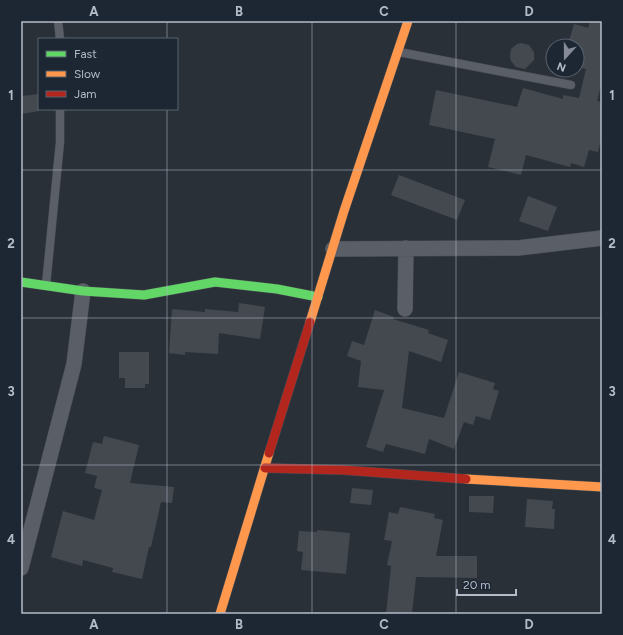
<svg xmlns="http://www.w3.org/2000/svg" width="623" height="635" viewBox="0 0 623 635" font-family="Figtree,sans-serif">
<style>
.building{fill:#444950}
.lines{fill:none;stroke-linecap:round;stroke-linejoin:round}
.lane-casing{stroke:#484c53;stroke-width:9}
.street-casing{stroke:#484c53;stroke-width:16}
.fast-casing{stroke:#484c53;stroke-width:10}
.slow-casing{stroke:#484c53;stroke-width:10}
.jam-casing{stroke:#484c53;stroke-width:10}
.lane{stroke:#5a5e66;stroke-width:8}
.street{stroke:#5a5e66;stroke-width:15}
.fast{stroke:#63d668;stroke-width:9}
.slow{stroke:#ff974d;stroke-width:9}
.jam{stroke:#b3261e;stroke-width:9}
.grid{fill:none;stroke:#b4bcc9;stroke-width:1;stroke-opacity:0.55}
.neatline{fill:none;stroke:#b4bcc9;stroke-width:1.5}
.grid-label{font-size:13px;text-anchor:middle;font-weight:bold;fill:#b4bcc9}
</style>
<rect width="100%" height="100%" fill="#2a3038"/>
<!-- building -->
<path class="building" d="M590,21H602V82L597,101L602,102V136L598,152L589,150L584,167L571,163L570,167L526,155L521,175L488,167L495,139L429,125L436,90L517,107L523,88L563,99V95L579,98L586,69L577,67L581,48L568,44L574,24L588,28Z
M521,43L529,45L534,52V60L525,69L516,67L511,61L510,57L511,49L517,44Z
M39,94V111L21,114V96Z
M399,175L465,200L457,220L391,195Z
M528,196L557,207L548,231L519,221Z
M239,303L265,307L260,339L219,333L218,354L185,352V355L169,353L172,309L205,312V309L238,312Z
M375,310L394,317L393,319L429,330L428,333L448,340L441,362L409,351L402,408L444,418L459,372L495,383L493,389L499,391L490,420L476,416L473,425L464,422L454,449L429,439L425,454L386,444L383,452L366,447L384,390L358,387L361,361L347,356L352,341L364,345Z
M119,352H149V384H145V388H125V378H119Z
M104,436L139,445L130,483L174,487L172,503L161,502L151,547H149L142,579L112,572L113,568L83,560L82,566L51,557L63,511L94,520L102,490L94,488L97,476L85,473L93,442L102,444Z
M352,488L373,490L371,505L350,503Z
M469,496H494L493,513L469,512Z
M527,499L553,501L552,509H555L554,529L525,527Z
M400,507L435,514L434,518L443,520L436,556H477V578L416,577L412,613L404,612V614H386L391,566L387,565L392,541L384,540L389,512L398,514Z
M317,530L350,533L346,574L301,570L303,552L297,551L299,531L317,532Z"/>
<g class="lines">
<!-- lane casing -->
<g class="lane-casing">
<path id="lane" d="M58,21L60,39
M399,52L571,85
M46,285L60,142V109"/>
</g>
<!-- street casing -->
<g class="street-casing">
<path id="street" d="M333,249L518,248L602,238
M405,309L406,248
M21,568L74,364L83,291"/>
</g>
<!-- fast casing -->
<g class="fast-casing">
<path id="fast" d="M21,282L83,291L144,295L215,282L277,289L318,297"/>
</g>
<!-- slow casing -->
<g class="slow-casing">
<path id="slow" d="M310,322L344,211L408,21
M466,479L602,487
M220,614L269,453"/>
</g>
<!-- jam casing -->
<g class="jam-casing">
<path id="jam" d="M269,453L310,322
M265,468L343,470L466,479"/>
</g>
<!-- lane -->
<use href="#lane" class="lane"/>
<!-- street -->
<use href="#street" class="street"/>
<!-- fast -->
<use href="#fast" class="fast"/>
<!-- slow -->
<use href="#slow" class="slow"/>
<!-- jam -->
<use href="#jam" class="jam"/>
</g>
<!-- grid -->
<path class="grid" d="M167,21V39M312,21V614M456,21V614M167,109V614M21,170H602M21,318H602M21,465H602"/>
<!-- border -->
<rect width="623" height="635" fill="none" stroke="#1d2633" stroke-width="44"/>
<!-- legend -->
<rect x="38" y="38" width="140" height="72" fill="#1d2633" stroke="#59626f"/>
<rect x="46" y="51" width="20" height="6" fill="#63d668" stroke="#59626f"/>
<text x="74" y="58" font-size="12" fill="#b4bcc9">Fast</text>
<rect x="46" y="71" width="20" height="6" fill="#ff974d" stroke="#59626f"/>
<text x="74" y="78" font-size="12" fill="#b4bcc9">Slow</text>
<rect x="46" y="91" width="20" height="6" fill="#b3261e" stroke="#59626f"/>
<text x="74" y="98" font-size="12" fill="#b4bcc9">Jam</text>
<!-- north arrow -->
<g transform="translate(565 58) rotate(201)"><circle r="19" fill="#1d2633" stroke="#59626f"/>
<path d="M0-3L7 15L0 10L-7 15Z" fill="#848b96"/>
<text y="-6" font-size="11" font-weight="bold" text-anchor="middle" fill="#b4bcc9">N</text>
</g>
<!-- scale -->
<path d="M457 589v6h59v-6" fill="none" stroke="#b4bcc9" stroke-width="2"/>
<text x="463" y="589" font-size="12" fill="#b4bcc9" stroke="#1d2633" stroke-width="3" paint-order="stroke">20 m</text>
<rect x="22" y="22" width="579" height="591" class="neatline"/>
<g class="grid-label">
<text x="94" y="16">A</text>
<text x="239" y="16">B</text>
<text x="384" y="16">C</text>
<text x="529" y="16">D</text>
<text x="11" y="100">1</text>
<text x="612" y="100">1</text>
<text x="11" y="248">2</text>
<text x="612" y="248">2</text>
<text x="11" y="396">3</text>
<text x="612" y="396">3</text>
<text x="11" y="544">4</text>
<text x="612" y="544">4</text>
<text x="94" y="629">A</text>
<text x="239" y="629">B</text>
<text x="384" y="629">C</text>
<text x="529" y="629">D</text>
</g>
</svg>
